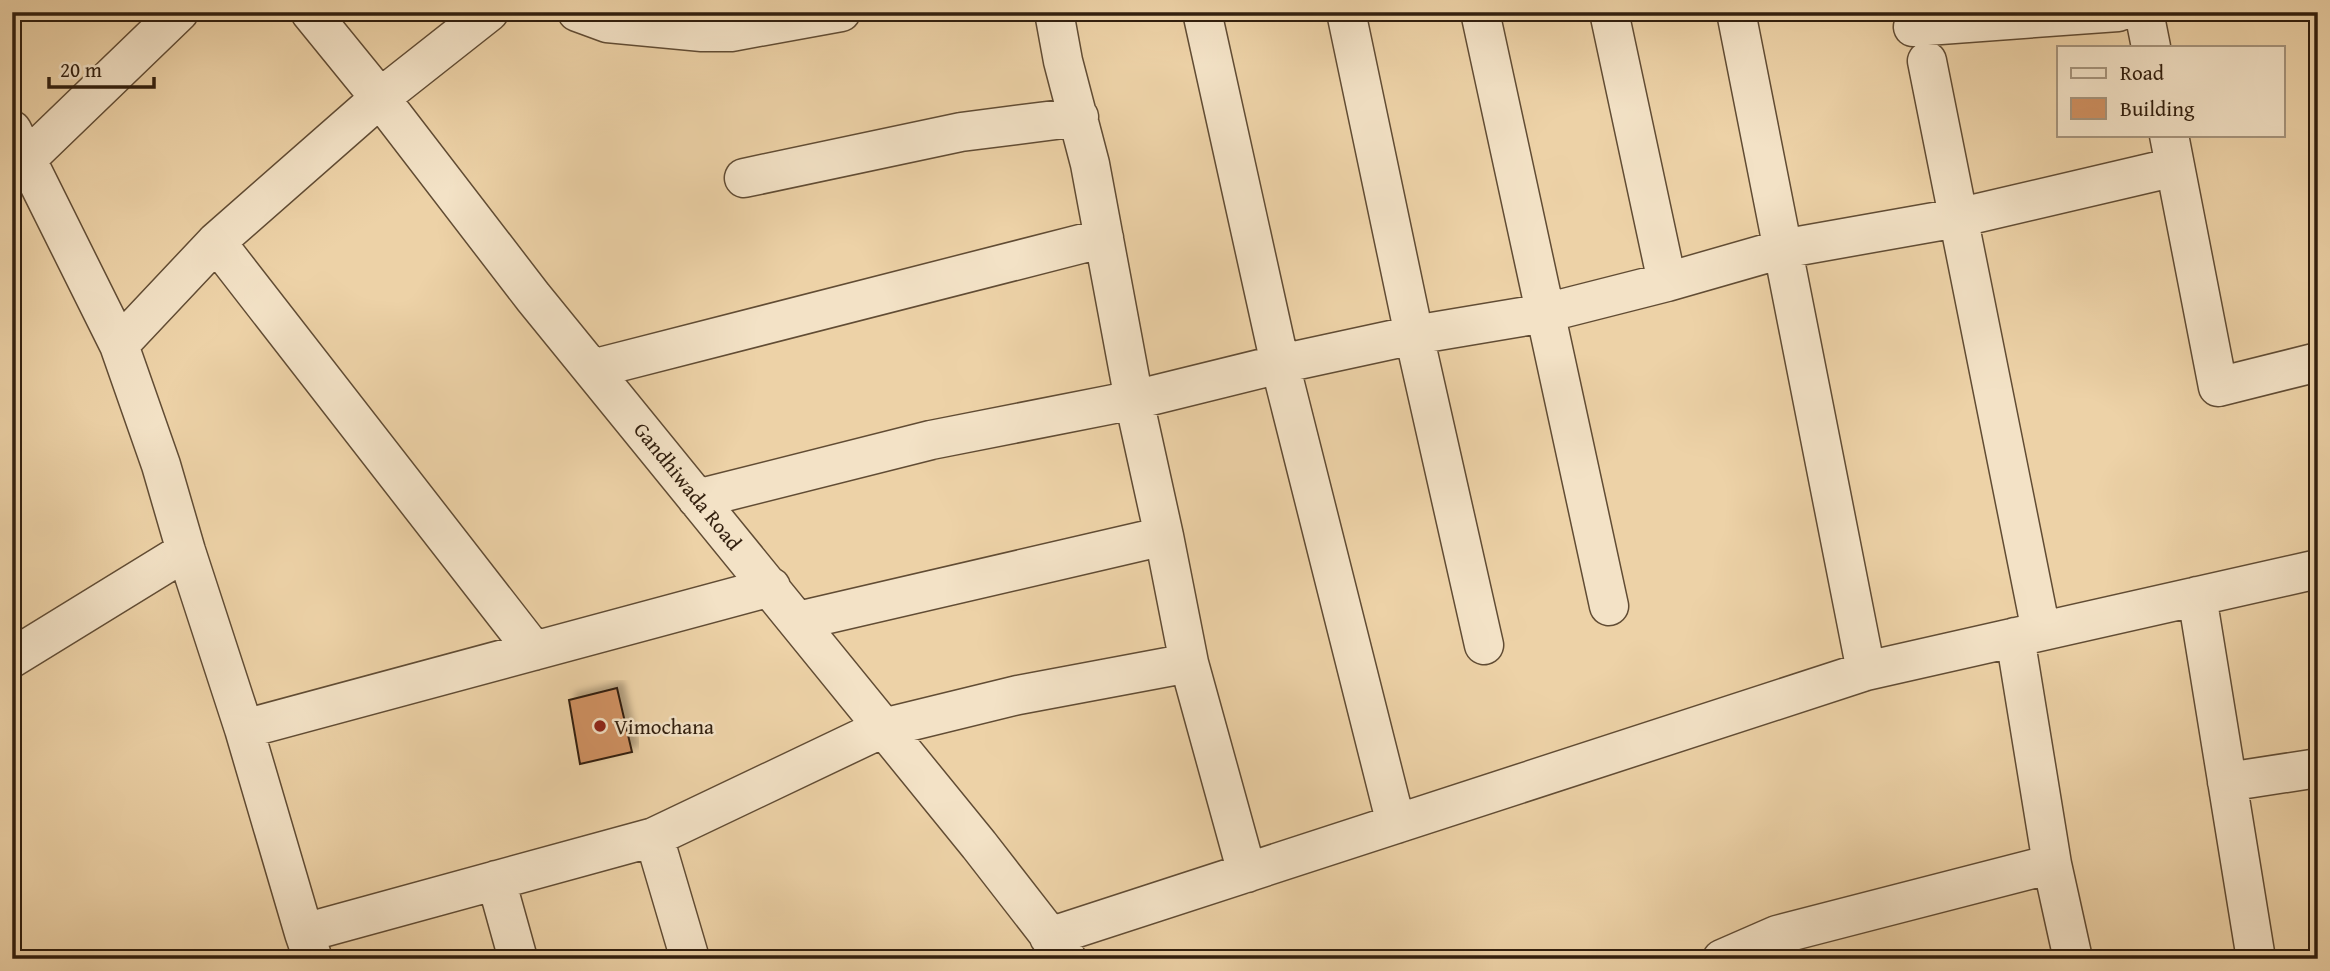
<svg xmlns="http://www.w3.org/2000/svg" width="2330" height="971" viewBox="0 0 2330 971" font-family="'Gentium Book Plus',serif">
<style>
.building{fill:#d09162;stroke:#321f0e;stroke-width:2;filter:url(#shadow)}
.lines{fill:none;stroke-linecap:round;stroke-linejoin:round}
.street-casing{stroke:#614c34;stroke-width:41}
.street{stroke:#f3e2c6;stroke-width:38}
.poi-dot{fill:#8f2418;stroke:#f3e2c6;stroke-width:2.5}
.labels{text-anchor:middle;dominant-baseline:central;stroke-width:5;stroke-linejoin:round;paint-order:stroke}
.street-label{font-size:21px;fill:#321f0e;stroke:#f3e2c6}
.poi-label{font-size:21px;fill:#321f0e;stroke:#f3e2c6;text-anchor:start}
</style>
<defs>
<filter id="shadow"><feDropShadow dx="6" dy="-6" stdDeviation="3.5" flood-color="#0004"/></filter>
</defs>
<rect width="100%" height="100%" fill="#edd2a7"/>
<filter id="stains"><feTurbulence type="fractalNoise" baseFrequency=".00286" numOctaves="4"/><feColorMatrix values="0 0 0 0 .2 0 0 0 0 .09 0 0 0 0 .02 0 0 0 .5 -.17"/></filter>
<radialGradient id="worn" r=".72"><stop offset=".6" stop-color="#630" stop-opacity="0"/><stop offset="1" stop-color="#630" stop-opacity=".3"/></radialGradient>
<!-- building -->
<path class="building" d="M617,688L632,752L580,764L569,700Z"/>
<g class="lines">
<!-- street casing -->
<g class="street-casing">
<path id="street" d="M310,12L380,98L533,297L979,845L1066,957
M577,12L607,23L702,32H731L841,12
M1054,12L1063,61L1090,164L1134,400L1164,536L1189,663L1247,873
M1202,12L1280,364L1396,824
M1346,12L1414,335L1484,645
M1480,12L1609,606
M1609,12L1667,282
M1736,12L1866,671
M2144,12L2151,47
M1913,27L2118,12
M1927,61L2041,631
M12,130L119,345L161,465L186,551L244,729L304,933
M2169,135L2218,387L2318,362
M12,176L37,149L179,12
M744,178L961,132L1079,117
M216,242L534,651
M119,345L216,242L380,98L489,12
M592,369L1104,238
M697,499L931,440L1134,400L1280,364L1414,335L1545,313L1667,282L1782,249L1957,218L2175,167
M2197,596L2256,959
M798,621L1164,536
M2015,637L2052,864L2073,959
M12,658L186,551
M244,729L771,587
M2227,782L2318,768
M654,837L690,959
M496,880L518,959
M1049,937L1866,671L2318,569
M313,959L304,933L654,837L883,728L1018,695L1189,663
M1722,959L1777,935L2052,864"/>
</g>
<!-- street -->
<use href="#street" class="street"/>
</g>
<!-- markers -->
<circle class="poi-dot" cx="600" cy="726" r="7"/>
<g class="labels">
<!-- street labels -->
<g class="street-label">
<text transform="translate(688 486) rotate(51)">Gandhiwada Road</text>
</g>
<!-- poi labels -->
<g class="poi-label">
<text x="614" y="726">Vimochana</text>
</g>
</g>
<!-- margin -->
<rect width="2330" height="971" fill="none" stroke="#edd2a7" stroke-width="42"/>
<rect x="14" y="14" width="2302" height="943" fill="none" stroke="#321f0e" stroke-width="3.5"/>
<rect x="21" y="21" width="2288" height="929" fill="none" stroke="#321f0e" stroke-width="2"/>
<!-- legend -->
<rect x="2057" y="46" width="228" height="91" fill="#f3e2c6" stroke="#a6947c" stroke-width="2"/>
<rect x="2071" y="68" width="35" height="10" fill="#f3e2c6" stroke="#a6947c" stroke-width="2"/>
<text x="2120" y="80" font-size="21" fill="#321f0e">Road</text>
<rect x="2071" y="98" width="35" height="21" fill="#d09162" stroke="#a6947c" stroke-width="2"/>
<text x="2120" y="116" font-size="21" fill="#321f0e">Building</text>
<!-- scale -->
<path d="M49 77v10h105v-10" fill="none" stroke="#321f0e" stroke-width="3.5"/>
<text x="60" y="77" font-size="21" fill="#321f0e" stroke="#f3e2c6" stroke-width="5" paint-order="stroke">20 m</text>
<rect width="100%" height="100%" filter="url(#stains)"/>
<rect width="100%" height="100%" fill="url(#worn)"/>
</svg>
